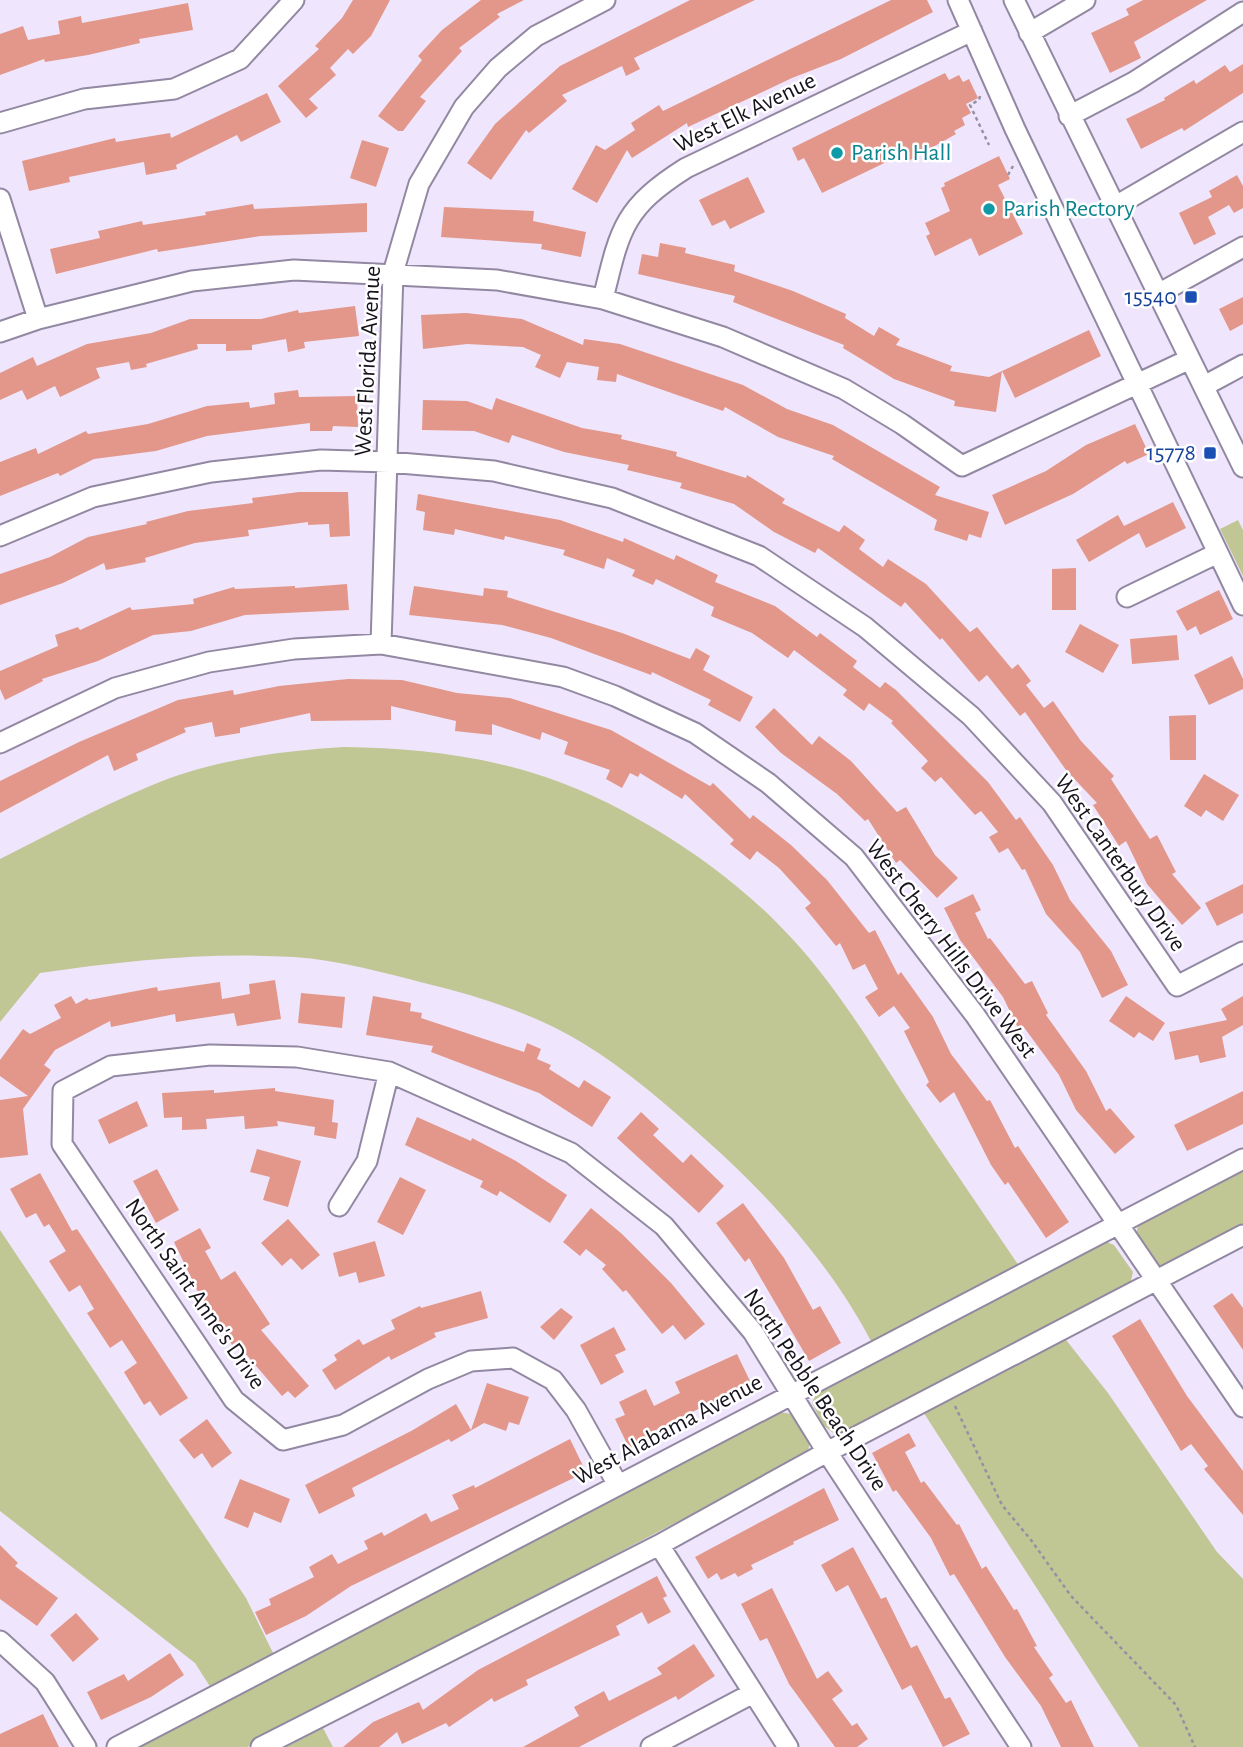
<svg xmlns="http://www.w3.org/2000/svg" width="1243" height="1747" viewBox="0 0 1243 1747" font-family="'Alegreya Sans',sans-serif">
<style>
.green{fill:#c1c695}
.building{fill:#e2978a}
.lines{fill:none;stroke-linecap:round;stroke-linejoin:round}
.minor-casing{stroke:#9288a2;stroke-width:23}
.path{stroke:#9790a2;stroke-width:2.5;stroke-dasharray:3.5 3.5;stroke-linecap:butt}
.minor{stroke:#fff;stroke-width:19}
.culture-dot{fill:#0f9aa8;stroke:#fff;stroke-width:2.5}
.transit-dot{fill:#1a4fb4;stroke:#fff;stroke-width:2.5}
.labels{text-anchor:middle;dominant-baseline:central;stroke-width:5;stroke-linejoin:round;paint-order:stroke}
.street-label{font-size:24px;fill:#17131d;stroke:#fff}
.culture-label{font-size:24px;fill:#0d838f;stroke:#fff;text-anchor:start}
.transit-label{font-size:24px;fill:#164399;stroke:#fff;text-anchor:end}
</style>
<rect width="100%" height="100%" fill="#efe6fd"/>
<!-- green -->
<path class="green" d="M1238,520L1243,530V576L1220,529Z
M344,747C408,748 471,754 533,773C617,798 718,862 779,925C828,974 865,1034 902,1092C941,1152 983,1212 1023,1272L875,1349C836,1271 772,1198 706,1140C667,1105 626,1069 581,1042C534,1014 482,997 428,984C385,973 339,960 294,957C208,952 124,961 40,973L0,1022V859C50,834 99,807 150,786C211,760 279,751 344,747Z
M1243,1169V1227L1164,1267L1158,1266L1136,1234L1138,1226Z
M0,1230L246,1598L278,1663L216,1696L195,1663L0,1511Z
M1107,1242L1114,1245L1133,1272L1130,1285L837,1436L823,1425L812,1403L818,1390Z
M1059,1331L1108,1393L1217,1552L1243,1579V1747H1139L918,1404Z
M780,1412L791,1414L810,1438L808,1453L801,1457L247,1747H135Z
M323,1728L333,1747H286Z"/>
<!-- building -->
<path class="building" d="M353,0H390L371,36L353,54L348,49L330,68L336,75L309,99L318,108L306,118L278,86L319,49L315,46L342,18Z
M481,0H524L497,14L500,17L459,48L462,51L420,97L426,101L403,131H398L378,116L422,60L418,56L442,30Z
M690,0H755L634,58L640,69L626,76L622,66L562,95L567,101L529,133L526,130L491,180L467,163L495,124L560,66Z
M891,0H927L933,12L841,59L792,78L688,127L687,123L632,158L627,150L597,203L572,189L596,145L605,150L635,130L631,123L659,105L663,111Z
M1143,0H1207L1134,42L1141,58L1110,73L1091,33L1129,15L1126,9Z
M188,3L193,30L139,39L140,43L88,55L45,62L44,59L0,75V34L23,26L28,40L60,34L58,21L81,16L82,23Z
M1243,64V93L1184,131L1182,128L1141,149L1126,119L1165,100L1164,98L1194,80L1196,84L1225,65L1230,72Z
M945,73L949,80L959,75L963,82L969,79L978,98L966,104L971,113L962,118L965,125L954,131L956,134L905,163L901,155L822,193L804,158L798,161L792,148Z
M267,93L281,122L241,142L237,135L176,165L177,169L146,175L144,162L69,177L70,182L29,191L22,161L115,138L116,142L170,133L171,138Z
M362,140L389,148L376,187L350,178Z
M999,156L1010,179L998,185L1023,234L979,256L971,238L935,256L926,236L930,234L925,223L950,211L941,188L945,186L944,183Z
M1237,175L1243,186V208L1234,213L1229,205L1208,217L1216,234L1194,245L1179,213L1212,197L1209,191Z
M748,177L765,212L730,229L725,220L712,226L699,200Z
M367,203V232L261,236L158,252L157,249L56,274L50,249L100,238L98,231L142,221L143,225L206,215L205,212L253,204L254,209Z
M444,207L534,211L533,221L586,232L581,257L541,249L542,244L441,237Z
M660,243L686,248L685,253L735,265L734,271L793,291L846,314L845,318L874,336L879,327L900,339L896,345L952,366L950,371L989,377L1002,371L996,412L954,406L955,401L894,379L843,348L844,345L733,302L735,296L638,274L642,254L658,257Z
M1243,297V324L1230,331L1219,309Z
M355,306L359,336L304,342L305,348L288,352L286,339L252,345V350L226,351V344H197L198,349L146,364L147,367L131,370L129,362L96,368L100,378L60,397L55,386L27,400L22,390L0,400V373L33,357L37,366L87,344L151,333L190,319H261L298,310L299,313Z
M466,313L522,319L583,345L584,339L620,344L743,385L787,409L833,425L940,487L935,495L989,512L981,538L969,534L967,541L934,530L937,520L832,459L834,456L778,437L725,407L723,411L617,374L616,382L597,380L599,367L567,362L560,378L535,367L541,355L523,347L467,344L423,349L421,315Z
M1089,330L1101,356L1015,398L1002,371Z
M298,390L299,397L357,396L358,427L333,426L332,431H310V423L207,436L156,451L94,459L60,476L58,473L0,496V462L36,448L38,454L86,431L88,434L148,424L207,406L249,402L250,408L275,404L274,393Z
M496,398L582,428L622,435L621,439L677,452L676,456L746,478L747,475L785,499L782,503L839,532L844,525L865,540L859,549L883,567L888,559L926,584L970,632L977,627L1012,669L1018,664L1031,681L1026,685L1044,708L1053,701L1081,741L1114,776L1111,779L1150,839L1157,835L1176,872L1172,874L1201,908L1182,925L1147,884L1126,841L1119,846L1093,805L1097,803L1066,770L1025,712L1020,716L987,675L979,682L942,638L940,640L905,602L901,607L818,548L815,553L774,532L734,504L680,488L682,483L627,470L629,465L564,452L512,435L509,443L474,431L422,430L423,400L467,401L492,410Z
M1135,424L1149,454L1127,464L1125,461L1073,494L1005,525L992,495L1046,471L1086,445Z
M299,492H348L350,536L330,537L329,524L308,525V522L248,530L249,536L195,543L145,558L146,562L106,570L104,563L63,583L0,605V574L50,557L88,537L147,524L146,522L188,511L253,503L252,498Z
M418,494L560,520L623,542L624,538L674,560L676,555L718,575L715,582L775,606L817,637L820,633L857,661L853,667L880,688L885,682L896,690L988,782L1016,820L1020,817L1053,865L1070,900L1111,951L1128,985L1102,998L1080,952L1046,914L1025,869L1022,870L1008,848L999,853L989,837L998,832L981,811L975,815L941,777L935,782L921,768L928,761L891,723L893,721L869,703L864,711L843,695L847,690L794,650L788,658L752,633L711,616L714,607L656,579L653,585L632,576L635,570L607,558L604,569L563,555L565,550L505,536L504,540L455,529L454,535L423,530L425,512L416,510Z
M1173,502L1186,528L1146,548L1139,533L1089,562L1076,540L1118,515L1124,526Z
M1076,568V610H1052V569Z
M347,584L349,610L245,615L191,631L153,635L98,661L42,679L43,681L5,700L0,689V671L58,646L55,635L78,627L80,630L130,607L132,610L194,604L193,599L234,587L235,589L295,586V588Z
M414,586L483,596L484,588L508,591L507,597L622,633L690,659L696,648L710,656L703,670L753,697L740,722L708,705L711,700L652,672L651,675L551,638L502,625L409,615Z
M1219,590L1233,619L1200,635L1196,626L1187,631L1176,611Z
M1080,624L1119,645L1103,673L1065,652Z
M1177,635L1179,660L1132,664L1130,639Z
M1232,656L1243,679V689L1209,705L1194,675Z
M348,679L402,680L457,693L510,698L611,730L710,786L713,783L750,819L753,815L791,845L827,880L869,933L875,930L898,975L901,972L933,1017L951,1054L987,1101L990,1100L1015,1148L1018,1146L1069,1222L1046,1238L1008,1182L1005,1185L991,1165L954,1092L940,1103L926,1085L929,1082L904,1031L910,1028L894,1006L879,1017L865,997L878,989L865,964L853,970L840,943L836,946L805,908L811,903L779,868L757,851L750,860L730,844L734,840L685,794L682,799L640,773L638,777L630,773L622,788L606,779L610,770L564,754L568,742L542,732L540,740L492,724V735L455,731L456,721L391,706V720L311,721L310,713L240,728V733L215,737L212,722L184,728L186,732L136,754L138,760L114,771L108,755L0,813V781L79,742L178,700L233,690L234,695L279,686Z
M774,708L812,745L819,736L851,761L897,812L906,807L935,855L958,878L937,898L900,860L896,863L868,819L865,821L837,794L781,753L755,727Z
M1196,715V760H1170L1169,716Z
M1204,774L1239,795L1223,821L1206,810L1201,817L1184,806Z
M1243,884V913L1217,926L1205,903Z
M973,894L981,910L975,913L988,939L990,938L1025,984L1032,981L1048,1013L1046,1015L1086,1071L1106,1111L1110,1108L1135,1137L1115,1154L1076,1110L1059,1075L1023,1026L1018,1028L1003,997L960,940L944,908Z
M275,980L281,1019L237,1026L234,1013L176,1022L175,1014L111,1027L110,1021L55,1050L44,1065L51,1070L23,1109L28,1155L0,1158V1100L28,1096L0,1076V1060L23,1029L30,1034L61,1018L54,1005L71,996L76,1004L87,998L89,1000L157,987L158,991L220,982L222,999L250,994L249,984Z
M301,993L345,997L342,1028L298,1023Z
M373,996L411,1003L410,1011L422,1013L421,1018L524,1052L527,1043L541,1049L537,1059L551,1065L549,1069L579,1088L584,1080L611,1097L592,1127L539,1093L431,1052L433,1046L366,1035Z
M1126,996L1165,1023L1153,1041L1139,1032L1134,1038L1109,1021Z
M1243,996V1025L1222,1037L1226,1057L1200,1063L1198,1055L1175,1060L1169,1032L1227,1020L1221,1009Z
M275,1088V1091L334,1100L332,1122L338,1123L336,1139L314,1135L315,1127L277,1121L278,1126L245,1129L244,1116L206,1119L207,1129L182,1130V1117L164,1118L162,1093L214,1090V1093Z
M1243,1091V1124L1187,1151L1174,1125Z
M137,1101L148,1126L109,1144L98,1120Z
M641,1112L659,1129L653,1135L683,1163L691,1154L724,1186L699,1213L617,1138Z
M417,1117L471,1141L472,1138L516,1161L567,1195L550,1223L500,1191L497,1196L480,1187L483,1181L405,1145Z
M257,1149L301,1161L288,1207L263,1200L270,1177L250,1172Z
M157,1169L179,1210L156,1223L133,1181Z
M40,1173L72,1231L77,1229L188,1398L160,1416L150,1401L144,1405L124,1372L137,1363L122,1340L110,1348L87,1313L94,1309L80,1285L69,1292L49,1261L66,1251L49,1224L44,1227L36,1213L26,1218L10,1189Z
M400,1177L426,1190L403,1235L377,1222Z
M743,1203L784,1258L813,1310L820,1306L841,1343L809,1361L749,1258L745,1262L716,1223Z
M591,1208L622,1234L671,1283L705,1324L685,1340L673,1325L662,1334L626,1290L623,1292L602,1269L606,1265L586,1249L580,1256L563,1242Z
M288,1219L320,1255L302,1270L291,1258L282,1266L261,1243Z
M200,1228L211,1248L205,1251L221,1280L235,1271L270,1324L261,1330L309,1386L295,1398L288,1391L282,1396L238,1345L234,1348L199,1294L174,1242Z
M375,1241L385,1276L359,1283L356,1272L339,1277L333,1253Z
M481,1291L488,1318L434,1333L436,1337L391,1360L389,1356L335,1390L322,1370L337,1360L334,1355L359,1339L363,1345L395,1329L391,1320L420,1306L421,1308Z
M1232,1293L1243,1308V1350L1213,1306Z
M561,1308L573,1317L554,1340L540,1327Z
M1140,1319L1187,1396L1243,1471V1515L1204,1469L1208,1466L1191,1444L1181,1451L1112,1336Z
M614,1327L626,1350L615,1355L624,1372L601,1385L580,1345Z
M737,1354L751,1383L646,1435L647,1440L629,1448L615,1419L625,1415L619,1402L646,1389L654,1406L680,1393L675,1382Z
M487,1383L529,1397L519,1425L509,1422L506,1431L484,1423L451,1442L449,1439L352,1488L355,1496L319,1514L305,1485L413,1430L456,1404L471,1430Z
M207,1419L232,1453L212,1468L202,1453L194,1459L179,1440Z
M909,1433L916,1446L905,1452L921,1483L924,1481L957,1525L959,1524L982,1569L986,1566L1014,1610L1017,1609L1037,1646L1034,1647L1053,1675L1049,1678L1066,1703L1071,1700L1094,1747H1061L1041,1706L1005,1657L954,1574L950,1576L931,1538L896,1490L893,1492L872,1453Z
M570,1439L586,1472L351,1586L306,1616L266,1635L255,1612L271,1605L269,1599L314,1577L309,1567L332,1554L338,1564L368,1549L364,1541L382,1532L384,1536L426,1513L431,1522L459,1509L452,1495L474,1485L475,1488Z
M240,1479L290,1499L281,1523L254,1512L248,1528L224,1518Z
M824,1488L839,1520L793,1542L794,1544L751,1565L753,1569L738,1577L735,1573L721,1580L717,1573L708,1579L695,1557Z
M0,1545L18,1563L15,1566L58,1598L37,1626L0,1599Z
M853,1547L881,1599L886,1597L911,1648L917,1645L945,1699L950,1697L970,1734L943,1747L911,1685L902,1690L848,1585L836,1592L821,1565Z
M657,1576L667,1596L663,1598L671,1612L648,1624L642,1612L616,1626L620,1635L526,1680L528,1685L494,1702L492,1698L449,1727L446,1723L402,1744L397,1732L379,1747H343L373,1722L419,1702L423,1710L478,1670Z
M772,1588L817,1679L828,1671L843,1691L832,1699L852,1726L857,1723L868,1739L857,1747H835L789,1684L767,1638L760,1641L741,1604Z
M76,1613L99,1639L73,1662L50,1635Z
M694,1644L715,1676L678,1700L676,1696L579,1747H523L579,1716L574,1707L604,1691L609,1701L662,1674L657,1668Z
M170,1653L184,1675L151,1697L101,1720L87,1692L124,1674L128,1681Z
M43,1714L59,1747H0V1734Z"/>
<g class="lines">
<!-- minor casing -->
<g class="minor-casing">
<path id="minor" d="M958,0L1015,129L1243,605
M1014,0L1243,467
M1029,33L1085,0
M1069,116L1134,82L1243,12
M0,123L84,99L174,89L240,59L294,0
M0,199L38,319
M1114,207L1243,132
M1158,294L1243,247
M603,299C620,229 623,208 686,168L972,31
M0,332L38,319L192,281L294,270L497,280L603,299L723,337L844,389L902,424L962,466L1190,359
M1204,386L1243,365
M0,536L93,497L211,472L321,460L388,462L494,471L612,498L759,556L865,627L971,716L1052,803L1177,986L1243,952
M1127,597L1218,553
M381,644L393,273L419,184L464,107L498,68L536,36L605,0
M0,743L115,688L209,662L294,649L381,644L563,677L615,696L695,733L768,783L854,857L975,1015L1243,1407
M339,1206L367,1161L389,1072
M618,1485L576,1410L553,1380L513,1358L471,1361L428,1379L343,1425L283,1440L234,1400L62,1144L63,1091L111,1066L210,1055L297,1057L389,1072L571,1153L664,1226L753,1332L827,1452L1021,1747
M659,1545L788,1747
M0,1641L45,1682L86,1747
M117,1747L1243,1159
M261,1747L659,1545L827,1452L1243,1235
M651,1747L753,1693"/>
</g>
<!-- path -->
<path class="path" d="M980,96L979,100L970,105L989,145
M1008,175L1013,166
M955,1406L1002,1505L1031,1540L1071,1596L1176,1705L1195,1747"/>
<!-- minor -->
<use href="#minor" class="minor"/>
</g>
<!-- markers -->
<g class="culture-dot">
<circle cx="837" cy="153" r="7"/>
<circle cx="989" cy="209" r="7"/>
</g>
<g class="transit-dot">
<rect x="1184" y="290" width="14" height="14" rx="3.5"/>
<rect x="1203" y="446" width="14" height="14" rx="3.5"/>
</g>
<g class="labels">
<!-- street labels -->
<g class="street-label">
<text transform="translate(745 113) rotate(-26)">West Elk Avenue</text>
<text transform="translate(368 361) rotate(-87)">West Florida Avenue</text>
<text transform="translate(1120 863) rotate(55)">West Canterbury Drive</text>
<text transform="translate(951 949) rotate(53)">West Cherry Hills Drive West</text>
<text transform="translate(195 1294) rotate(55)">North Saint Anne's Drive</text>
<text transform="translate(815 1390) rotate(56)">North Pebble Beach Drive</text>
<text transform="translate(668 1430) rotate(-28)">West Alabama Avenue</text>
</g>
<!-- culture labels -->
<g class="culture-label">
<text x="851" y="153">Parish Hall</text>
<text x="1003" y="209">Parish Rectory</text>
</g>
<!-- transit labels -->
<g class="transit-label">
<text x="1177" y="297">15540</text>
<text x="1196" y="453">15778</text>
</g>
</g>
</svg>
